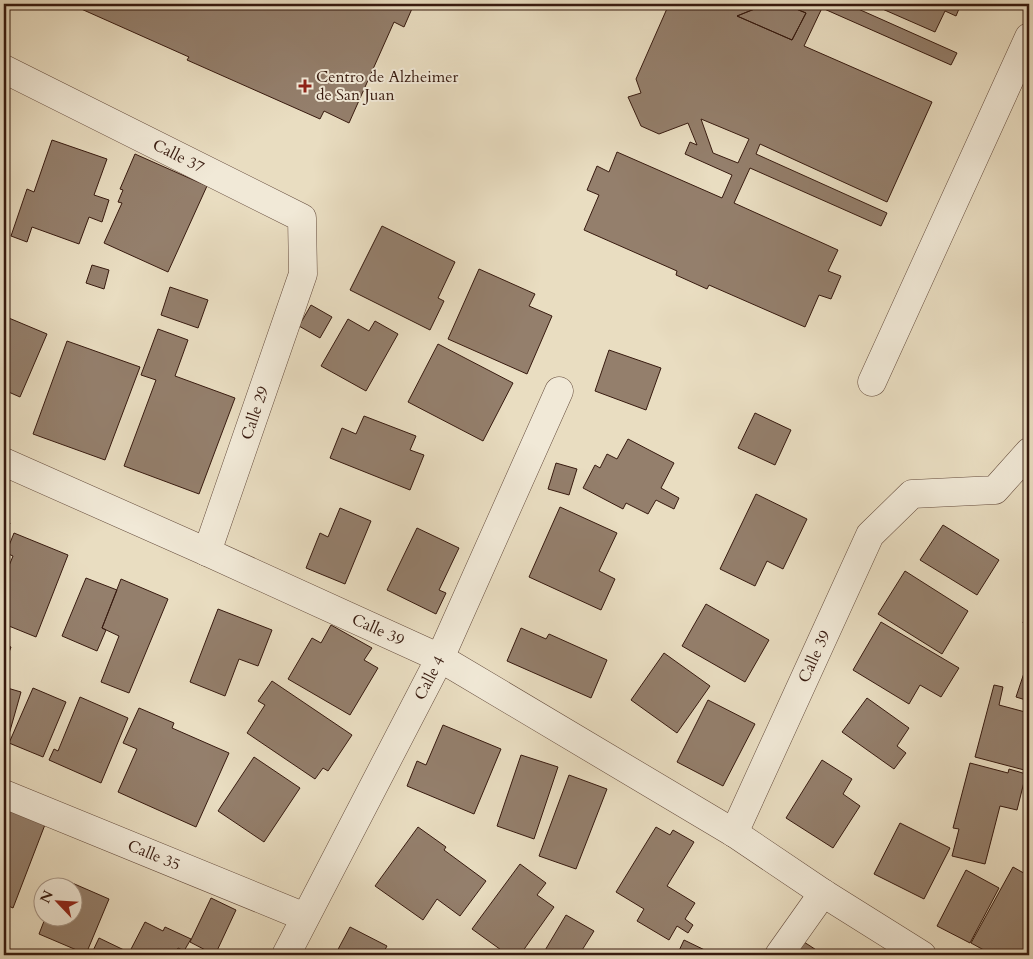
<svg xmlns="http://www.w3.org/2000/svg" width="1033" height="959" viewBox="0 0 1033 959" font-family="Cardo,serif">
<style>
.building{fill:#947f6c;stroke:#371a0f;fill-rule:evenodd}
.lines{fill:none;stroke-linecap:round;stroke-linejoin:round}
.minor-casing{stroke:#644b3c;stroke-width:29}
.minor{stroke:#f1e9d7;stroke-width:28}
.poi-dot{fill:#8f2418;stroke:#f1e9d7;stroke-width:2}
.labels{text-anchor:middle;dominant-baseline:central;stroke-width:4;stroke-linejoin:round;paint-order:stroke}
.poi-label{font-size:16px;fill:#371a0f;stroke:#f1e9d7;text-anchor:start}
.street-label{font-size:16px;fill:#371a0f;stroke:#f1e9d7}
</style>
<rect width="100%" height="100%" fill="#e9ddc1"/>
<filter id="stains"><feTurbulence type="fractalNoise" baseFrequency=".004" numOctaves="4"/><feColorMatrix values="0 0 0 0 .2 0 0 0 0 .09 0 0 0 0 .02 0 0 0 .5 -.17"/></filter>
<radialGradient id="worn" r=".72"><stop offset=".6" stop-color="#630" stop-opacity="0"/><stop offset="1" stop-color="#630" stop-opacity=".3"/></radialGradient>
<!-- building -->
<path class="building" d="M70,4H414L404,27L394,22L349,123L324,111L320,119L187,60L189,57Z
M669,4H767L737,16L792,40L806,13L784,4H847L957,53L951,65L822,8L804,46L932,102L887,202L760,144L756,154L887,213L881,226L750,168L734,203L838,250L828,271L841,276L831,299L819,295L805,327L709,285L707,289L676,275L677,271L584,230L599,195L587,190L597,166L609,172L617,152L722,198L732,175L685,154L690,142L697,145L688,123L659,134L641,126L628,97L641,93L636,79ZM701,119L749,139L738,163L713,153Z
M767,4H784L806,13L792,40L737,16Z
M871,4H961L956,16L945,11L935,32Z
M52,140L107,159L94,195L109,200L102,222L89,217L79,244L32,227L27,242L11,236L27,189L34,192Z
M135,154L207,186L168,272L104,243L122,203L118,202L123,190L120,189Z
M382,226L455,262L438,298L444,301L430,330L350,290Z
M92,265L109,270L104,289L86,283Z
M479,269L535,294L529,306L552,316L527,374L448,339Z
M170,287L208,300L198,328L161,315Z
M311,305L332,317L320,338L299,326Z
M4,316L47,334L20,397L4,390Z
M348,319L369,331L375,321L398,334L366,391L321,366Z
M158,329L188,340L175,376L235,398L199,494L124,466L156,380L141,375Z
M67,341L140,367L105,460L33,434Z
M438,344L513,383L483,441L408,402Z
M609,350L661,368L646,410L595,391Z
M755,413L791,430L775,465L738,448Z
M364,416L416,436L410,450L424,455L410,490L330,458L342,428L356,434Z
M628,439L674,463L661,488L679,498L674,509L656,500L648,514L626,503L623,509L583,488L595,465L600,468L607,454L617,459Z
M556,463L577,469L569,495L548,489Z
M756,494L807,519L783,569L767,561L755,586L720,569Z
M560,507L617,533L599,571L615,579L601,610L529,577Z
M340,508L371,521L345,584L306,568L320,533L328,537Z
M4,520L10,523L4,538Z
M943,525L999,560L977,595L920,560Z
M417,528L459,548L439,590L446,593L436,614L387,590Z
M14,533L68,555L36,637L4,624V578L13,556L6,553Z
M905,571L968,611L942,654L878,614Z
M86,578L117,590L102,628L106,630L97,651L62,636Z
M121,579L168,599L129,693L101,682L119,636L102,628Z
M1029,603V624L1023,623Z
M706,604L769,640L745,682L682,646Z
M218,609L272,630L258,666L239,659L225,696L190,682Z
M881,622L959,668L941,697L920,685L909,704L853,670Z
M331,625L372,648L364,660L378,668L350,715L288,679L312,638L321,643Z
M521,628L546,639L549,634L607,660L591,698L507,661Z
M4,644L11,647L4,666Z
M664,653L710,686L677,733L631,700Z
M1029,658V701L1016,697Z
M272,681L352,735L328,771L323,768L315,779L247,733L265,705L258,701Z
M994,685L1003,687L999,705L1029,713V765L1028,771L975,757Z
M4,687L21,692L4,752Z
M33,688L66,702L43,757L9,743Z
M80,697L128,718L101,783L49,760L54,749L58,751Z
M867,698L909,728L897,746L906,753L894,769L842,732Z
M708,700L755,724L723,786L677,762Z
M139,708L174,723L172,728L229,753L196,827L118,792L137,749L123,743Z
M443,725L501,749L474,814L407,786L417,761L426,765Z
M521,755L558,767L534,839L497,826Z
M254,757L300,788L264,842L218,811Z
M822,760L852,779L843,794L860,806L833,848L786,818Z
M970,763L1008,773L1009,769L1026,774L1017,810L1000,806L985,864L952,856L959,829L953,828Z
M569,775L607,789L576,869L539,856Z
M4,805L46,822L13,908L4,904Z
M900,823L950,848L924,899L874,874Z
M418,827L446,847L444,850L486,881L460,916L437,899L423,920L375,886Z
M656,827L670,835L673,830L694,842L667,886L695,903L685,919L693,925L688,933L677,926L669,940L637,921L644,909L616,892Z
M520,864L546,883L537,895L554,907L520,955H508L472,929Z
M1013,867L1029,876V955H993L971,943Z
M966,870L999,888L970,943L937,926Z
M63,879L109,899L86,954L39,934L46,916H72V886H59Z
M211,898L236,910L215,955L190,942Z
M566,915L594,931L579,955H550L544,952Z
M145,922L163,931L165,927L191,939L184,951L178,948L174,955H128Z
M350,927L387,946L382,955H335Z
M99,938L124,950L121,955H91Z
M684,940L715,955H677Z
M804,942L824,955H795Z
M4,947L11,950L9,955H4Z"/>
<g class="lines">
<!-- minor casing -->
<g class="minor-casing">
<g id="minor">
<path id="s1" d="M4,69L302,218L303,274L207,552"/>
<path d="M872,382L1029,37"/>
<path id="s2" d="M4,462L207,552L440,658L734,833L823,893L922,955"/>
<path id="s3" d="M4,794L305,917"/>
<path id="s4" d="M734,833L870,535L912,494L995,490L1029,452"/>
<path id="s5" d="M286,955L440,658L559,391"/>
<path d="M779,955L823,893"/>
</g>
</g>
<!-- minor -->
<use href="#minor" class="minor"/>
</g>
<!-- markers -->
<path class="poi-dot" d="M302.5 78.5h5v5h5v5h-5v5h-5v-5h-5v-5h5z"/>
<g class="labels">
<!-- poi labels -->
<g class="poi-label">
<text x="316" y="77">Centro de Alzheimer<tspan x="316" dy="18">de San Juan</tspan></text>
</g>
<!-- street labels -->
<g class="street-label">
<text stroke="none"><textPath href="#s1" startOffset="195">Calle 37</textPath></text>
<text transform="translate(255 413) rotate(-71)">Calle 29</text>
<text stroke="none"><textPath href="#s2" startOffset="410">Calle 39</textPath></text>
<text stroke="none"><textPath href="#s4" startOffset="194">Calle 39</textPath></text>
<text stroke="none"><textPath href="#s5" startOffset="312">Calle 4</textPath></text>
<text stroke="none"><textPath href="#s3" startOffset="162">Calle 35</textPath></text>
</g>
</g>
<!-- margin -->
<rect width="1033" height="959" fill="none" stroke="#e9ddc1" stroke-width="20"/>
<rect x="5" y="5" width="1023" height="949" fill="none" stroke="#371a0f" stroke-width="2.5"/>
<rect x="10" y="10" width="1013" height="939" fill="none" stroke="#371a0f"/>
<!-- north arrow -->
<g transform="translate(58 902) rotate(295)"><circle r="24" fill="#f1e9d7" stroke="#a79687"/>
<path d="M0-4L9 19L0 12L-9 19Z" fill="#8f2418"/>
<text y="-8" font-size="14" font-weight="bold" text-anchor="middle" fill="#371a0f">N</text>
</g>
<rect width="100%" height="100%" filter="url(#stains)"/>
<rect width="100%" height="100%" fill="url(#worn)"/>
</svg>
